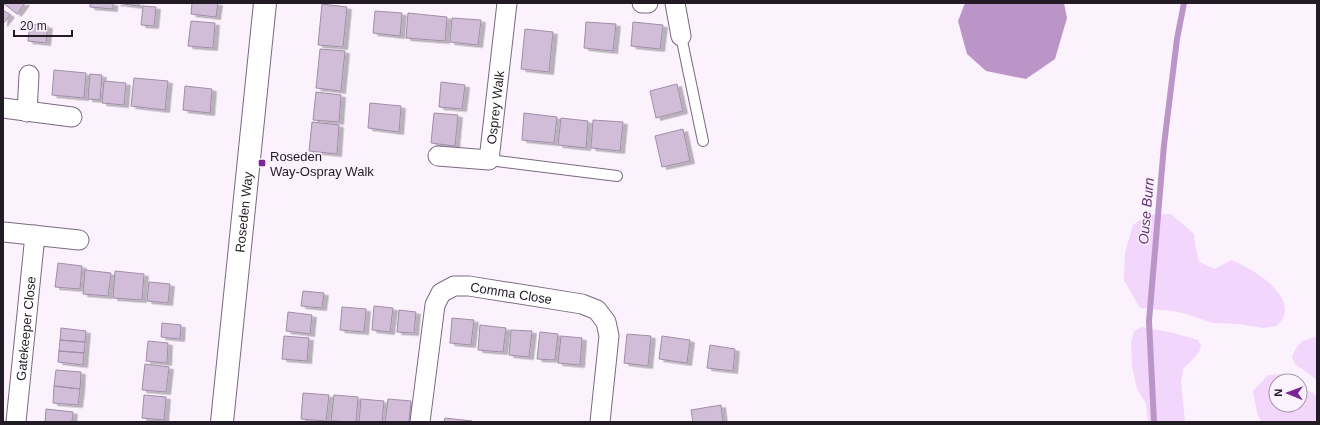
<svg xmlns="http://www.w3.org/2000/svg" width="1320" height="425" viewBox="0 0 1320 425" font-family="Arial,sans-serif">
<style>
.green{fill:#f2d6fc}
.water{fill:#bb95c8}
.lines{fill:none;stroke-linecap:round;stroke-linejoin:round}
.stream{stroke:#bb95c8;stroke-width:6}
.building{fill:#d2bdd9;stroke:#a18da8;filter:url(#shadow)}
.service-casing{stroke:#7b6881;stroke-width:12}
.minor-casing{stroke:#7b6881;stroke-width:21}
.tertiary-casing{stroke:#7b6881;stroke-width:24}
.service{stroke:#fff;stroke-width:10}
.minor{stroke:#fff;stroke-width:19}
.tertiary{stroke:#fff;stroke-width:22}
.poi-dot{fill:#7c2695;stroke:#fbf2fe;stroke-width:1.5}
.labels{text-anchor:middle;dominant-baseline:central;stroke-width:3;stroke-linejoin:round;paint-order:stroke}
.street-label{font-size:13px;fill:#221b25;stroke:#fbf2fe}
.poi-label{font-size:13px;fill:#221b25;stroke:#fbf2fe;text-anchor:start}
.water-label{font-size:14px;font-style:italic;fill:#633473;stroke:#fbf2fe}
</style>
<defs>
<filter id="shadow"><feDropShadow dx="4.5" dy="2.5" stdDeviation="0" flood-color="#0004"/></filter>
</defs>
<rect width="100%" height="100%" fill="#fbf2fe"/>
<!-- green -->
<path class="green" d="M1171,214L1194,234L1195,245L1199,262L1215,269L1231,260C1249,267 1292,291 1284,316C1283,319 1279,323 1277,326L1263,328L1238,324L1213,323L1186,314L1173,311L1140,308L1124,280L1125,253L1133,225L1148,215Z
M1142,327L1174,333L1198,340L1201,346L1199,352L1194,358L1183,369L1181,382L1185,422H1148L1146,404L1137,389L1132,366L1131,342L1134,331Z
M1317,337V380L1295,364L1292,357C1298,343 1301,340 1317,337Z
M1283,374L1293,381H1276V405H1300V386L1317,396V422H1261L1257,413L1253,391L1268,375Z"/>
<!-- water -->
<path class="water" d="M965,3H1064L1067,18L1055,59L1026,79L986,71L967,54L958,21Z"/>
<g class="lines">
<!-- stream -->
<path class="stream" d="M1154,422L1149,321L1164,145L1177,39L1184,3"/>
</g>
<!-- building -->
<path class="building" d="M3,3H25L17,14Z
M90,3H113V9L90,7Z
M116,3H139V6Z
M192,3H218L216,17L191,14Z
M322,4L347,7L343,47L318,45Z
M143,6L156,7L154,26L141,25Z
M3,10L10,15L3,24Z
M375,11L402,13L400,36L373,33Z
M408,13L447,17L445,41L406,38Z
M452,18L481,20L478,45L450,42Z
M191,21L215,23L213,48L188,46Z
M586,22L616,24L613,51L584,48Z
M633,22L663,25L660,49L631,46Z
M30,24L48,26L46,43L28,41Z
M525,29L553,32L549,72L521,69Z
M320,49L345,51L341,91L316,88Z
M54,70L86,73L84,98L52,95Z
M90,74L102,75L100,100L88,99Z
M134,78L168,81L165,110L131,106Z
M104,81L126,83L124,105L102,103Z
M441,82L465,85L462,109L439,107Z
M677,84L683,111L656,118L650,91Z
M185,86L212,89L210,113L183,110Z
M316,92L341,95L339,122L313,120Z
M370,103L401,106L399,132L368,128Z
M434,113L458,115L455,146L431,143Z
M524,113L557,117L554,143L522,140Z
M561,118L588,121L586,148L558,145Z
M593,120L623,122L620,151L591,148Z
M312,122L339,125L337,154L309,151Z
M683,129L690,161L662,167L655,136Z
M58,263L82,266L80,289L55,287Z
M85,270L111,273L108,296L83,294Z
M115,271L144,274L142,300L113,298Z
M149,282L170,284L168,303L147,301Z
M303,291L324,293L322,308L301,306Z
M374,306L393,308L390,332L372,330Z
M342,307L366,309L364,332L340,330Z
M399,310L416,312L414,333L397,332Z
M288,312L312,315L310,334L286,331Z
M452,318L474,320L471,345L450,343Z
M162,323L181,325L180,339L161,337Z
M480,325L506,328L503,352L478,350Z
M61,328L86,331L85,342L60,340Z
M511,330L532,331L529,357L509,355Z
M540,332L558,334L555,360L537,359Z
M627,334L651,336L648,366L624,363Z
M284,336L309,338L307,361L282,359Z
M561,336L582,338L580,365L558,363Z
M662,336L690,340L687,363L659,359Z
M60,340L85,342L84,353L59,351Z
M148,341L168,343L167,363L146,361Z
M710,345L735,349L733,371L707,368Z
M59,351L84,353L83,365L58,362Z
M145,364L169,367L166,392L142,390Z
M56,370L81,372L80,389L54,386Z
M54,386L80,389L78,405L53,403Z
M303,393L329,395L326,421L301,419Z
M144,395L166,397L164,420L142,418Z
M334,395L358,397L356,422L331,421Z
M361,399L384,401L382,422H359Z
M388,399L411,401L409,422H385Z
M721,405L723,422H693L691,410Z
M46,409L73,412L72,422H45Z
M445,418L472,421V422H444Z"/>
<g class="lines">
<!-- service casing -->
<g class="service-casing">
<path id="service" d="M681,36L703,141
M489,160L617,176"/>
</g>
<!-- minor casing -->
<g class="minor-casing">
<g id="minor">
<path d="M642,3H648"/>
<path d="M675,3L681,36"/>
<path d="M3,108L72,117"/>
<path d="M27,112L29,75"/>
<path id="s1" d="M438,156L489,160L507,3"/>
<path d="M4,232L79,240"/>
<path id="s2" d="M16,422L35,235"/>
<path id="s3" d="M420,422L435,305L441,293L454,286H469L582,304L597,310L606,322L609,336L600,422"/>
</g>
</g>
<!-- tertiary casing -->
<g class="tertiary-casing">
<g id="tertiary">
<path id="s4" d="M222,422L265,3"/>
</g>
</g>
<!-- service -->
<use href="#service" class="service"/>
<!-- minor -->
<use href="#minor" class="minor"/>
<!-- tertiary -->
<use href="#tertiary" class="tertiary"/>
</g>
<!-- markers -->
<rect class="poi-dot" x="258" y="159" width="8" height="8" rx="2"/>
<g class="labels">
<!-- street labels -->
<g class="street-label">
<text stroke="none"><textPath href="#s1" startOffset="104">Osprey Walk</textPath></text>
<text stroke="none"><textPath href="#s4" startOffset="211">Roseden Way</textPath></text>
<text stroke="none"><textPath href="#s3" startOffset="204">Comma Close</textPath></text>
<text stroke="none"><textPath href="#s2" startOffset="94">Gatekeeper Close</textPath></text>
</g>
<!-- poi labels -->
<g class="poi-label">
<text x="270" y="156">Roseden<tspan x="270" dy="15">Way-Ospray Walk</tspan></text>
</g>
<!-- water labels -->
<g class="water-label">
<text transform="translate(1146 211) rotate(-85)">Ouse Burn</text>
</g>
</g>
<!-- border -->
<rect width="1320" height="425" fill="none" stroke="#221b25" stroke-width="8"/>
<!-- north arrow -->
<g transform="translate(1288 393) rotate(271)"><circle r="19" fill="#fbf2fe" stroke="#a49ca7"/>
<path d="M0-3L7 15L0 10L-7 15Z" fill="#7c2695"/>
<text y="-6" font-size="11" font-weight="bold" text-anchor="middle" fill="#221b25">N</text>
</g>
<!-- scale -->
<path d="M14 30v6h58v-6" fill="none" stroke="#221b25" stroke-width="2"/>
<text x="20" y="30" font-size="12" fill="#221b25" stroke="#fbf2fe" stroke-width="3" paint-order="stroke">20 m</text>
</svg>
